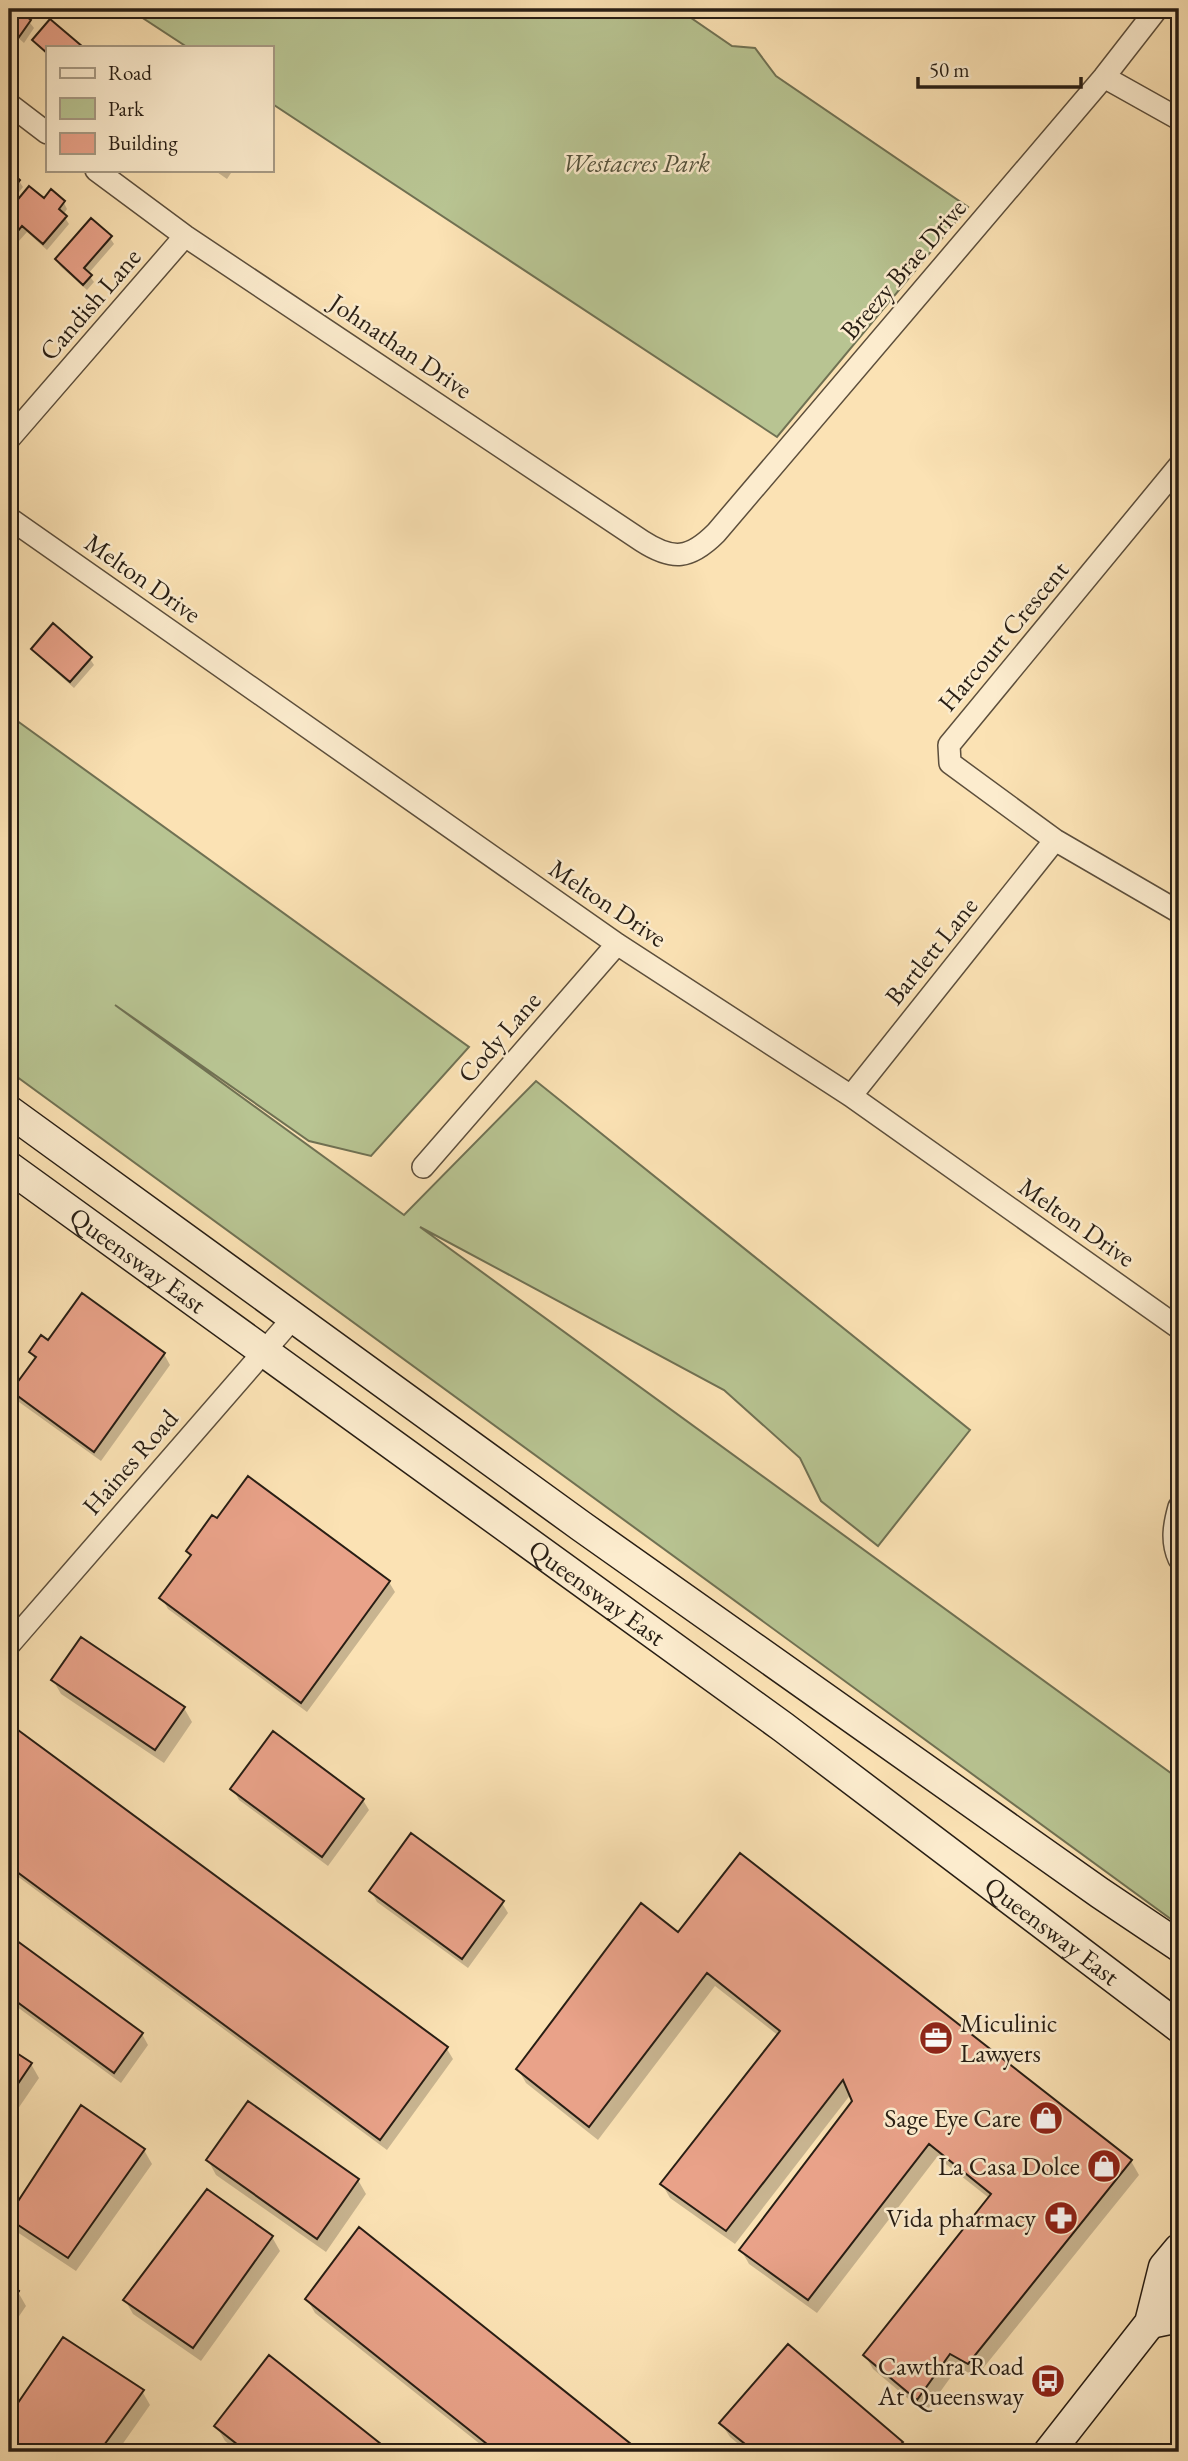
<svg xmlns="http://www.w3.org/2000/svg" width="1188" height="2461" viewBox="0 0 1188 2461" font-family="'EB Garamond',serif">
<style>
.green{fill:#b8c492;stroke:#707153;stroke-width:2}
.shadow{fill:#0003}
.building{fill:#e9a289;stroke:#281e14;stroke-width:2}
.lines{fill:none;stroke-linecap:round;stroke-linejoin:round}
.minor-casing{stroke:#5d4f3c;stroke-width:24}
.secondary-casing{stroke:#281e14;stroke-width:33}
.minor{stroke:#fcecce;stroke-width:21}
.secondary{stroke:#fcecce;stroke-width:30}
.labels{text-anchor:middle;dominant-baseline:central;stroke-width:5;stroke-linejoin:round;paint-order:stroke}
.park-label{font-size:26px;font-style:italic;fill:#53503a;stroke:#fcecce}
.street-label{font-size:26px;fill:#281e14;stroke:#fcecce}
.poi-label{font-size:26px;fill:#281e14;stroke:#fcecce;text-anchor:end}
</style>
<rect width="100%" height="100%" fill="#fbe2b4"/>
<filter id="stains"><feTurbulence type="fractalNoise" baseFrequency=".00286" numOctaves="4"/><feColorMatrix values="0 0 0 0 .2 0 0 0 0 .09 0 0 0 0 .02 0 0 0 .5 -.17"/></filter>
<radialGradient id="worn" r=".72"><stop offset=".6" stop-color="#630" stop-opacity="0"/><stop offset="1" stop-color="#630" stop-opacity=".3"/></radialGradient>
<!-- green -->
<path class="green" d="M129,9H678L732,46L755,48L776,76L968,207L777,437L271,103V47H187Z
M9,715L469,1047L371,1156L309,1141L115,1005L404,1215L536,1081L970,1430L878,1546L821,1501L800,1458L724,1390L420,1227L1179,1779V1925L9,1071Z"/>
<!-- shadow -->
<path class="shadow" d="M9,9L34,10L27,19L34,28L24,43L9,30V26L13,23L9,20Z
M50,22L81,47H47V55L34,40Z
M214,170H233L227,179Z
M9,172L19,181L23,187L9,205Z
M30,188L44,201L64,203L67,209L63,215L69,224L47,250L27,232L18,242L9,233V213Z
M110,238L114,244L88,274L94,282L87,290L60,266L57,260Z
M33,649L90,659L94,665L74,688L37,655Z
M49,1342L164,1354L170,1365L101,1461L19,1402L13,1392L35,1360L31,1352Z
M188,1551L389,1582L395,1592L307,1712L168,1609L162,1598L192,1557Z
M53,1680L184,1708L192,1722L164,1763L61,1694Z
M19,1732L447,2049L453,2059L387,2150L9,1870V1746Z
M233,1789L363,1800L369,1810L328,1866L239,1800Z
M371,1891L502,1903L508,1913L468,1968L377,1902Z
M678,1935L1131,2161L1139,2175L976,2377L958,2367L925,2413L873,2369L865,2355L989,2198L937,2157L817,2313L749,2264L741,2250L854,2102L851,2094L735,2244L670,2198L662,2184L779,2036L715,1986L598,2140L526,2083L518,2069Z
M9,1937L142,2034L148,2045L121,2083L9,2001Z
M9,2050L31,2064L39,2078L9,2122Z
M82,2108L144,2150L152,2164L76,2271L17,2232L9,2218Z
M208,2160L358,2180L366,2194L326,2252L216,2175Z
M359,2230L638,2452H490L315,2313L307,2299Z
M272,2237L280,2251L201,2361L133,2314L125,2300Z
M9,2285L18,2292L26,2306L9,2331Z
M63,2339L142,2391L150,2405L117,2452H9V2419Z
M269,2358L388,2452H239L225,2441L217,2427Z
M721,2423L902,2443L907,2452H748L730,2437Z"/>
<!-- building -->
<path class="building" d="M9,9H26L23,14L31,20L19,37L9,29V24L14,21L9,18Z
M50,19L83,47H47V53L32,40Z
M9,170L20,180L9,194Z
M29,186L44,198L51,189L65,201L59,209L67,216L43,244L22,226L14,236L9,231V210Z
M91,218L112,236L84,268L92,275L83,285L55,259Z
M53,623L92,657L70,682L31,649Z
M82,1293L165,1353L94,1452L11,1391L36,1357L29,1352L41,1335L48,1340Z
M248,1476L390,1581L301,1703L159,1598L191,1555L186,1551L212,1515L217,1518Z
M81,1637L185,1707L155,1750L51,1680Z
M18,1730L448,2047L380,2140L9,1866V1743Z
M273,1731L364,1799L322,1857L230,1789Z
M411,1833L504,1901L462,1959L369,1891Z
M740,1853L1132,2160L968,2364L950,2354L917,2400L863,2355L991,2194L929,2144L808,2300L739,2250L852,2101L843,2080L726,2231L660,2184L780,2031L707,1973L589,2127L516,2069L641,1903L678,1932Z
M9,1935L143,2033L114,2073L9,1996Z
M9,2048L32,2063L9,2097Z
M248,2101L359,2179L317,2239L206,2160Z
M81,2105L145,2149L68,2258L9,2219V2215Z
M207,2189L273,2236L193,2348L123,2300Z
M359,2227L641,2452H497L305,2299Z
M9,2283L19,2291L9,2306Z
M63,2337L144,2390L99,2452H9V2416Z
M788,2344L903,2442L893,2452H755L719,2423Z
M269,2355L391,2452H247L214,2426Z"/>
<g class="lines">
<!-- minor casing -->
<g class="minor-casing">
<path id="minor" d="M1104,77L1179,119
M9,104L47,133
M96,170L185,236L642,541C673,561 690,559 716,533L1104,77L1157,9
M9,439L185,236
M1179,466L949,745L950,763L1055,840L1179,912
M9,518L617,944L851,1096L1179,1328
M851,1096L1055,840
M423,1167L617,944
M1179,1507C1174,1525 1171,1541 1179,1559
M9,1645L294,1317"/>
</g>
<!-- secondary casing -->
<g class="secondary-casing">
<g id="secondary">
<path d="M9,1111L581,1526L1100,1893L1179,1946"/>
<path id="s1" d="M9,1167L783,1727L1179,2027"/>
<path d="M1150,2323L1179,2317"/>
<path d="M1049,2452L1150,2323L1164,2267L1179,2249"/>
</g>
</g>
<!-- minor -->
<use href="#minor" class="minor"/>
<!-- secondary -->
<use href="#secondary" class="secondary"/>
</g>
<!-- icons -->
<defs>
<g id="office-disc" transform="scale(1.75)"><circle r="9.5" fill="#8f2418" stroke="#fcecce"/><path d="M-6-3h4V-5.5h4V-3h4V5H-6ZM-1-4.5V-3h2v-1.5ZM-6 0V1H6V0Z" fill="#fff"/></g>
<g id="shop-disc" transform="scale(1.75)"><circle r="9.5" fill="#8f2418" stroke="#fcecce"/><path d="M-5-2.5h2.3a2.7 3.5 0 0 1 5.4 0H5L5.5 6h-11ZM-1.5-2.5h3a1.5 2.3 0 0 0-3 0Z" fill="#fff"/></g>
<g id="pharmacy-disc" transform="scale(1.75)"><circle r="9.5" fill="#8f2418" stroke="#fcecce"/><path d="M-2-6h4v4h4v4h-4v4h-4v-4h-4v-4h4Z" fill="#fff"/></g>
<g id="bus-disc" transform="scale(1.75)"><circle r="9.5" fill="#8f2418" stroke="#fcecce"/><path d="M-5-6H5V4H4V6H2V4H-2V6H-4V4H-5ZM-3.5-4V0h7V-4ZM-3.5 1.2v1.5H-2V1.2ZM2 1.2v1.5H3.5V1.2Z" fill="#fff"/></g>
</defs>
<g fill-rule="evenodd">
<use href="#office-disc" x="936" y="2038"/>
<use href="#shop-disc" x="1046" y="2118"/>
<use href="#shop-disc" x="1104" y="2166"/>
<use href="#pharmacy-disc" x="1061" y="2218"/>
<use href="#bus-disc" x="1048" y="2381"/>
</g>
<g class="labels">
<!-- park labels -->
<g class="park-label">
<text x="636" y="163">Westacres Park</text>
</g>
<!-- street labels -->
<g class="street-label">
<text transform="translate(903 269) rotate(-49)">Breezy Brae Drive</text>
<text transform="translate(90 304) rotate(-49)">Candish Lane</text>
<text transform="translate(401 346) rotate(34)">Johnathan Drive</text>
<text transform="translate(143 578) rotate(35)">Melton Drive</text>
<text transform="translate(1003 636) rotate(-50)">Harcourt Crescent</text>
<text transform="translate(608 903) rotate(34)">Melton Drive</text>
<text transform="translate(931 951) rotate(-51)">Bartlett Lane</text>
<text transform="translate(499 1037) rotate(-49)">Cody Lane</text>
<text transform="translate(1077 1222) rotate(35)">Melton Drive</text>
<text stroke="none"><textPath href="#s1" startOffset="159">Queensway East</textPath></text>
<text transform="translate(130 1462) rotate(-49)">Haines Road</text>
<text stroke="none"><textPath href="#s1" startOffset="726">Queensway East</textPath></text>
<text stroke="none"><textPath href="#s1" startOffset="1293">Queensway East</textPath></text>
</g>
<!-- poi labels -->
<g class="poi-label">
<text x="960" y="2023" text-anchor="start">Miculinic<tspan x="960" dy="30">Lawyers</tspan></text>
<text x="1021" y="2118">Sage Eye Care</text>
<text x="1080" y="2166">La Casa Dolce</text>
<text x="1036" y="2218">Vida pharmacy</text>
<text x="1024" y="2366">Cawthra Road<tspan x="1024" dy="30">At Queensway</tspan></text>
</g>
</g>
<!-- margin -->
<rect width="1188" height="2461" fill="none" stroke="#fbe2b4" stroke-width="35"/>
<rect x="10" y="10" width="1167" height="2440" fill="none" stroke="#281e14" stroke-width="3.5"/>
<rect x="18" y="18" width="1153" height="2426" fill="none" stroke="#281e14" stroke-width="2"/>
<!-- legend -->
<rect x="46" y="46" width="228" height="126" fill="#fcecce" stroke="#a79a84" stroke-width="2"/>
<rect x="60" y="68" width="35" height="10" fill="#fcecce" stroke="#a79a84" stroke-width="2"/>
<text x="108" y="80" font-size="21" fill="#281e14">Road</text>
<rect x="60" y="98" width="35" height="21" fill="#b8c492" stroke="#a79a84" stroke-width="2"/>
<text x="108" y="116" font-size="21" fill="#281e14">Park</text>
<rect x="60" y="133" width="35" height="21" fill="#e9a289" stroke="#a79a84" stroke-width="2"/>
<text x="108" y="150" font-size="21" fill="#281e14">Building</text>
<!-- scale -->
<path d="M918 77v10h163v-10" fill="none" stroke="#281e14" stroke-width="3.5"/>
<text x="929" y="77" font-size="21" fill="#281e14" stroke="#fcecce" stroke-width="5" paint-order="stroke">50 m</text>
<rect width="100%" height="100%" filter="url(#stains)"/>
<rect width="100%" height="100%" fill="url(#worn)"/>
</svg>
